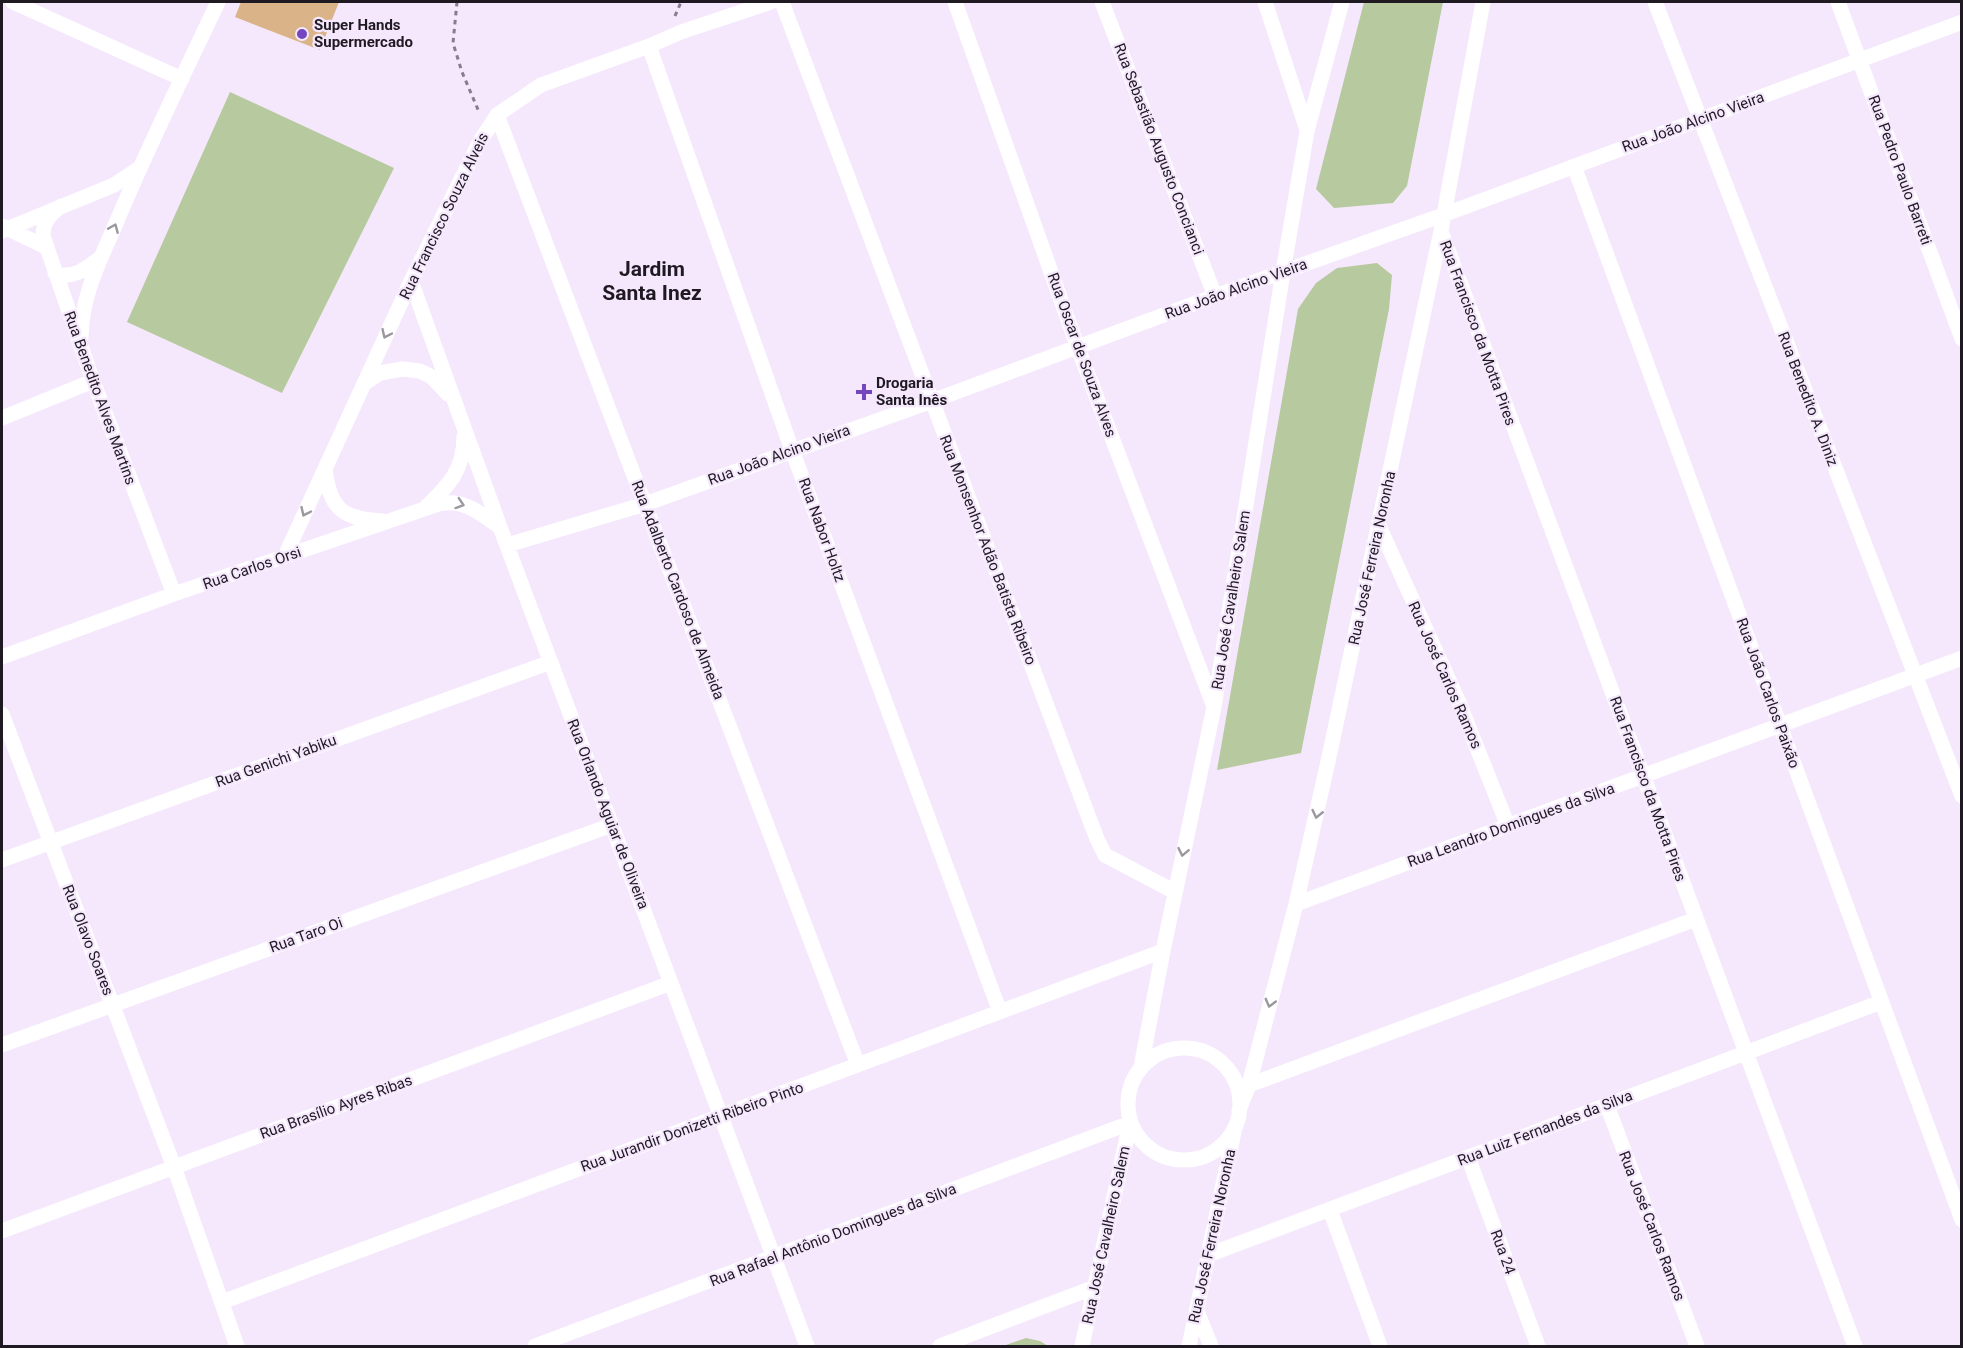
<svg xmlns="http://www.w3.org/2000/svg" width="1963" height="1348" viewBox="0 0 1963 1348" font-family="Roboto,sans-serif">
<style>
.green{fill:#b7c99e}
.building{fill:#dab388}
.lines{fill:none;stroke-linecap:round;stroke-linejoin:round}
.path{stroke:#867d8c;stroke-width:3;stroke-dasharray:4.5 4.5;stroke-linecap:butt}
.street{stroke:#fff;stroke-width:15}
.oneway{stroke:#9a989c}
.poi-dot{fill:#7547bf;stroke:#f5e8fd;stroke-width:2}
.labels{text-anchor:middle;dominant-baseline:central;stroke-width:4.5;stroke-linejoin:round;paint-order:stroke}
.poi-label{font-size:15px;font-weight:bold;fill:#1f1922;stroke:#f5e8fd;text-anchor:start}
.street-label{font-size:15px;fill:#1f1922;stroke:#f5e8fd}
.district-label{font-size:21px;font-weight:bold;fill:#1f1922;stroke:#f5e8fd}
</style>
<rect width="100%" height="100%" fill="#f5e8fd"/>
<!-- green -->
<path class="green" d="M1364,2H1443L1407,186L1393,203L1334,208L1316,189Z
M230,92L394,168L282,393L127,322Z
M1377,263L1392,275L1389,309L1301,753L1217,770L1298,309L1316,283L1337,268Z
M1026,1338L1040,1341L1048,1346H1003Z"/>
<!-- building -->
<path class="building" d="M241,2H339L320,50L235,17Z"/>
<g class="lines">
<!-- path -->
<path class="path" d="M457,2L453,43L462,72L479,112
M675,16L681,2"/>
<!-- street -->
<path class="street" d="M13,2L182,79
M782,2L1097,839L1105,855L1175,892
M955,2L1078,348L1213,704
M1102,2L1215,296
M1265,2L1307,130
M1655,2L1962,796
M1838,2L1962,339
M649,46L792,450L1000,1012
M497,115L858,1065
M1574,166L1962,1220
M61,206C50,215 43,221 43,236L93,381L174,594
M2,226L46,247
M2,231L114,185L138,169
M1441,231L1855,1346
M55,273C73,280 87,268 100,258
M411,281L500,527L807,1346
M81,337C82,293 100,261 117,221C148,147 184,74 218,2
M365,383L380,373L402,369L420,371L432,377L448,394
M2,418L93,381
M325,469C330,509 342,519 383,521
M426,507C449,485 464,470 464,436
M1379,526L1458,700L1508,826
M507,545L645,504L932,401L1215,296L1443,215L1962,22
M285,556L411,281L479,143L497,115L541,85L649,46L681,32L771,2
M2,657L174,594L439,504C463,498 481,514 500,527
M2,714L174,1167L237,1346
M2,860L551,662
M1296,904L1962,658
M2,1045L612,825
M1128 1104a56 56 0 1 1 112 0a56 56 0 1 1-112 0Z
M1141,1067L1163,951L1214,707L1283,272L1307,131L1342,2
M1249,1085L1696,919
M1607,1105L1697,1346
M1239,1110L1249,1085L1296,904L1329,757L1441,231L1483,2
M1468,1157L1538,1346
M1330,1210L1380,1346
M2,1231L671,983
M1208,1255L1881,1002
M222,1302L1163,951
M1197,1311L1211,1346
M535,1346L1130,1123
M940,1346L1095,1287
M1082,1346L1130,1123
M1189,1346L1234,1132"/>
</g>
<!-- one-way arrows -->
<defs><path id="oneway-chevron" d="M-2-3.5L2.5 0L-2 3.5" fill="none" stroke-width="1.6" stroke-linecap="round" stroke-linejoin="round" transform="scale(1.5)"/></defs>
<g class="oneway">
<use href="#oneway-chevron" transform="translate(114 228) rotate(-67)"/>
<use href="#oneway-chevron" transform="translate(386 334) rotate(115)"/>
<use href="#oneway-chevron" transform="translate(460 504) rotate(18)"/>
<use href="#oneway-chevron" transform="translate(305 512) rotate(115)"/>
<use href="#oneway-chevron" transform="translate(1317 814) rotate(103)"/>
<use href="#oneway-chevron" transform="translate(1183 852) rotate(102)"/>
<use href="#oneway-chevron" transform="translate(1270 1003) rotate(105)"/>
</g>
<!-- markers -->
<g class="poi-dot">
<circle cx="302" cy="34" r="6"/>
<path d="M861 383h6v6h6v6h-6v6h-6v-6h-6v-6h6z"/>
</g>
<g class="labels">
<!-- poi labels -->
<g class="poi-label">
<text x="314" y="25">Super Hands<tspan x="314" dy="17">Supermercado</tspan></text>
<text x="876" y="383">Drogaria<tspan x="876" dy="17">Santa Inês</tspan></text>
</g>
<!-- street labels -->
<g class="street-label">
<text transform="translate(1693 122) rotate(-20)">Rua João Alcino Vieira</text>
<text transform="translate(1159 149) rotate(69)">Rua Sebastião Augusto Concianci</text>
<text transform="translate(1900 170) rotate(70)">Rua Pedro Paulo Barreti</text>
<text transform="translate(444 216) rotate(-64)">Rua Francisco Souza Alveis</text>
<text transform="translate(1236 289) rotate(-20)">Rua João Alcino Vieira</text>
<text transform="translate(1478 333) rotate(70)">Rua Francisco da Motta Pires</text>
<text transform="translate(1082 355) rotate(70)">Rua Oscar de Souza Alves</text>
<text transform="translate(100 398) rotate(70)">Rua Benedito Alves Martins</text>
<text transform="translate(1808 399) rotate(69)">Rua Benedito A. Diniz</text>
<text transform="translate(779 455) rotate(-20)">Rua João Alcino Vieira</text>
<text transform="translate(822 530) rotate(70)">Rua Nabor Holtz</text>
<text transform="translate(988 550) rotate(69)">Rua Monsenhor Adão Batista Ribeiro</text>
<text transform="translate(1372 558) rotate(-78)">Rua José Ferreira Noronha</text>
<text transform="translate(252 568) rotate(-19)">Rua Carlos Orsi</text>
<text transform="translate(678 590) rotate(69)">Rua Adalberto Cardoso de Almeida</text>
<text transform="translate(1231 600) rotate(-81)">Rua José Cavalheiro Salem</text>
<text transform="translate(1445 675) rotate(66)">Rua José Carlos Ramos</text>
<text transform="translate(1768 693) rotate(70)">Rua João Carlos Paixão</text>
<text transform="translate(276 761) rotate(-20)">Rua Genichi Yabiku</text>
<text transform="translate(1648 789) rotate(70)">Rua Francisco da Motta Pires</text>
<text transform="translate(608 814) rotate(69)">Rua Orlando Aguiar de Oliveira</text>
<text transform="translate(1511 825) rotate(-20)">Rua Leandro Domingues da Silva</text>
<text transform="translate(306 935) rotate(-20)">Rua Taro Oi</text>
<text transform="translate(88 940) rotate(69)">Rua Olavo Soares</text>
<text transform="translate(336 1107) rotate(-20)">Rua Brasílio Ayres Ribas</text>
<text transform="translate(692 1127) rotate(-20)">Rua Jurandir Donizetti Ribeiro Pinto</text>
<text transform="translate(1545 1128) rotate(-21)">Rua Luiz Fernandes da Silva</text>
<text transform="translate(1652 1226) rotate(69)">Rua José Carlos Ramos</text>
<text transform="translate(833 1235) rotate(-21)">Rua Rafael Antônio Domingues da Silva</text>
<text transform="translate(1106 1235) rotate(-78)">Rua José Cavalheiro Salem</text>
<text transform="translate(1212 1236) rotate(-78)">Rua José Ferreira Noronha</text>
<text transform="translate(1503 1252) rotate(70)">Rua 24</text>
</g>
<!-- district labels -->
<g class="district-label">
<text x="652" y="269">Jardim<tspan x="652" dy="24">Santa Inez</tspan></text>
</g>
</g>
<!-- border -->
<rect width="1963" height="1348" fill="none" stroke="#1f1922" stroke-width="6"/>
</svg>
